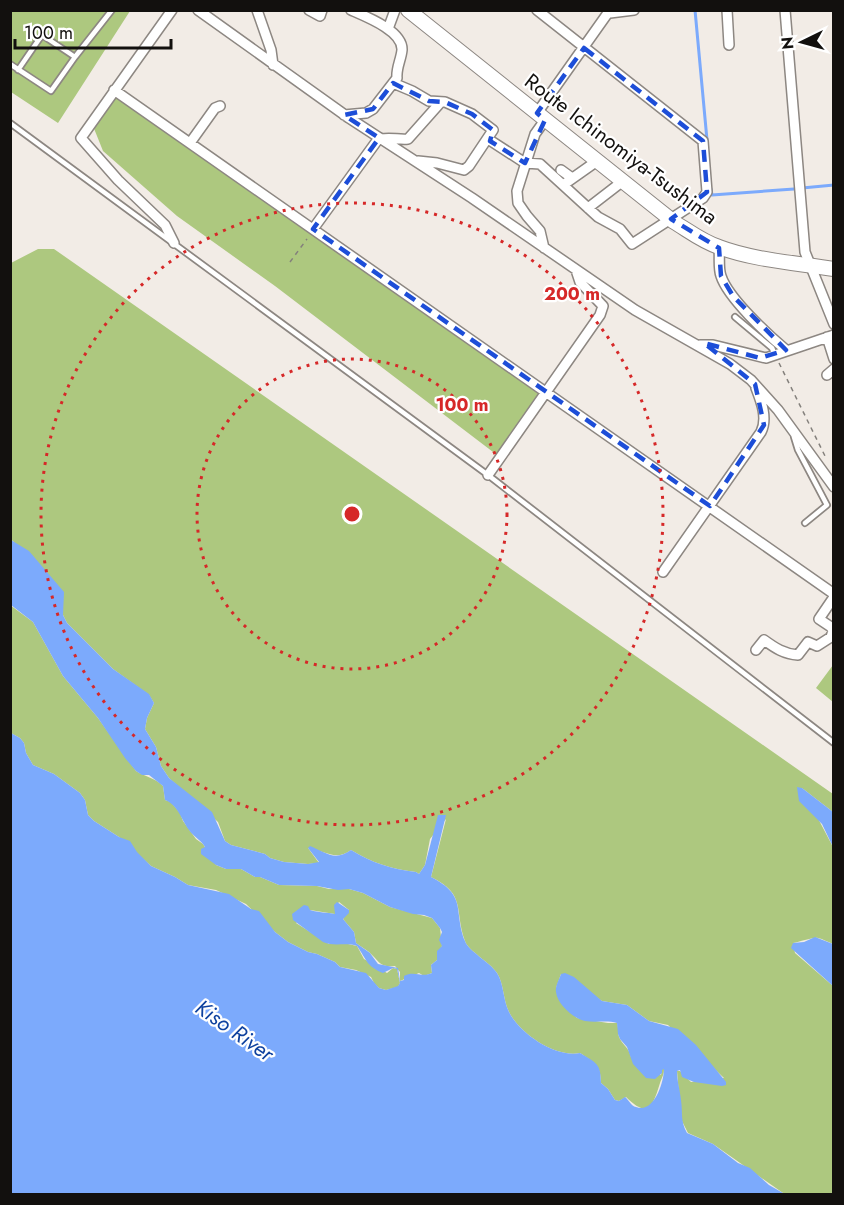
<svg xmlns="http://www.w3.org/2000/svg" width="844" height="1205" viewBox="0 0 844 1205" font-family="Jost,sans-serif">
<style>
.green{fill:#adc87f}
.water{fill:#7caafc}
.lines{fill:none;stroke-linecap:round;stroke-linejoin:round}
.stream{stroke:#7caafc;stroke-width:3}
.lane-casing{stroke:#8d8782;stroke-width:8}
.street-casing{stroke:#8d8782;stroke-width:12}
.secondary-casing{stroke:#8d8782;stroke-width:16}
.path{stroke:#84807c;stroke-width:1.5;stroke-dasharray:4.5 4.5;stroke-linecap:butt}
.lane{stroke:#fff;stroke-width:4.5}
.street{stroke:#fff;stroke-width:9}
.secondary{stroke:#fff;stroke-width:14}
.marked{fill:none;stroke:#1d4ed8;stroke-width:4.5;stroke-dasharray:12 8;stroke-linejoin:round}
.ring{fill:none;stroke:#d62828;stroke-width:3;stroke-dasharray:3 6}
.labels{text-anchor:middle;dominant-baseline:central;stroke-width:4.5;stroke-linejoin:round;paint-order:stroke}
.street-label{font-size:21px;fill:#12100e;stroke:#fff}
.water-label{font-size:22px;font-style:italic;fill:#0f429f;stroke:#fff}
.centre{fill:#d62828;stroke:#fff;stroke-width:3}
.ring-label{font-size:18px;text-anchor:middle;font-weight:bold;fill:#d62828;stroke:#fff;stroke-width:4.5;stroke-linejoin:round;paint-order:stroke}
</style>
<rect width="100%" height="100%" fill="#f2ece6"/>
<!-- green -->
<path class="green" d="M10,11H130L58,123L11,92Z
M115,94L542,393L497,455L275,286L177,216L103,151L93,126Z
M38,249H54L833,794V812L802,788L833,847V944C828,942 823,939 818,938C813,937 800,942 793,943L795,953L833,986V1194L783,1193L713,1144L688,1133L681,1119L677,1071H680L691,1082L724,1078L668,1025L649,1021L627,1005L602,1001L561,974L556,988L563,1005L577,1018L608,1023H617C619,1028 617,1034 620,1039C624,1046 629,1048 631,1057L661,1075L662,1069H664C664,1075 662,1077 660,1083C653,1106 648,1119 626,1097L619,1101L615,1100L608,1089L601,1083C601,1065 593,1062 580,1053C556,1058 520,1034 509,1012C503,1000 504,984 497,973C490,962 468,951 465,941C454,911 467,894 431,877L446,819L430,839L425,865L419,874L416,872C392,869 372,863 351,850C335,862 325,850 308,848L319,863L308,864L284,862L270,858L265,854L231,845L225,841L218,822L169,778L161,766L156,747L145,729L147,718L154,703L149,695L113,669L67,623L63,615L13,541L11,540V263Z
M10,605L33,622L63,676L98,718L136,771C145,777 154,777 163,786L165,800L171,802L180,813L183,821L196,839L203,844L216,865L226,869H241L255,877H260L279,885L317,886L329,889H349L363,893L390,907L432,918L440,928L442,946L437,960L431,965L432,973L424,976L419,973L400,981V972L395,966C380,968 379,961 369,952C365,949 360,946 356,943L354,932L343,919L349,910L339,902L335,908V914L310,910L296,923L329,944H348L357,946L364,959L387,973L393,968L397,969L400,983L398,987L386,990L379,988L374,983L371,977L356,970L340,967L335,962L317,954L308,952L288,942L275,932L246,904L216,890L188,885L175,877L151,866L119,837L94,821L88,815L85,800L80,793L54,774L33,765L26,753L24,743L20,738L11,733Z
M833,665V702L816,688Z"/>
<!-- water -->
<path class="water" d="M11,540L29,551L64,592L63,615L67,623L113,669L149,694L154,703L147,718L145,729L156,747L161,766L169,778L212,812L225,841L231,845L265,854L270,858L284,862L308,864L319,862L308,848L310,846C325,852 335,862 351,850C372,863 392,869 416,872L419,874L425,865L438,815H446L431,877C468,896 453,910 465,941C468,951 490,962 497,973C504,984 503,1000 509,1012C520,1034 556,1058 580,1053C596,1063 601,1063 601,1083L608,1089L615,1100L619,1101L625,1097C629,1100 631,1106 636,1107C654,1114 664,1082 664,1069L662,1070V1073L655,1079L646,1078L633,1064L627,1047L620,1039L618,1034L617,1023C607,1020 596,1023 585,1021C574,1019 557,1004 556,992C555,986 559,980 561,974L565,973L574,977L602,1001L627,1005L649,1021L678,1029L696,1045L726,1082V1085L722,1086L694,1082L682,1077L680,1070L677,1071C677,1081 680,1090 681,1100C683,1114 680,1120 687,1133L713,1144L738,1163L750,1168L769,1185L783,1193L790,1194H11V733L20,738L24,743L26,753L33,765L54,774L80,793L85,800L88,815L94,821L119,837L130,841L137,852L151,866L175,877L188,885L229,894L251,909L259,911L275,932L288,942L308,952L317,954L335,962L340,967L366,973L379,988L386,990L398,986L400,983L397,969L393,968L383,973C366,966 367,960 357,946C346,942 334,947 323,942L293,920L292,914L304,905L308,906L310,910C319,913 327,912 335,914L334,905L337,902L349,910V913L343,919L354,932L356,943L370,953L378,964L398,968L400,981L404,980V976C414,970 422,978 432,973L431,965L437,960V951L442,946L439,940L442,932L440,928L432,918L424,915L413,914L390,907L363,893L349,889L338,890L317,886L279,885L260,877H255L241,869H226L216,865L201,854V849L205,847C201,840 193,836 189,830C181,819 178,805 165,800L163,786L149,775H142L136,771L125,758L98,718L63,676L33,622L11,605Z
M797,787L802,788L833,812V847L822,824L799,801Z
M815,937L833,944V986L791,948L793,943L804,942Z"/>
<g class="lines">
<!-- stream -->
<path class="stream" d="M695,10L707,140
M802,188L834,185
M711,189L712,195L794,189"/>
<!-- lane casing -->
<g class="lane-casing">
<path id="lane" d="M10,64L51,91L75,57L112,10
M18,70L42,35L75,57
M10,123L488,475L834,743
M735,317L772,348L775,355
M794,437L798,450L827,505L805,523"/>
</g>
<!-- street casing -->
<g class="street-casing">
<path id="street" d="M172,10L81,138L118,180L165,225L174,243
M198,10L349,118L472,198L635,310L730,364L751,380L778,410L834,487
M257,10L271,50L273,65
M309,10L320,16L322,10
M608,10L610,13L634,10
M727,10L729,45
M785,10L805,252L834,324
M388,29L395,10
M393,83L412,91L429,101L445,102L472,114L493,130L469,166L464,170L437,163L418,161
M114,90L834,594
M537,113L610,10
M344,115L366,113L373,109L397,78C396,68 401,60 402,50C403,31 367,17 351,10
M381,139C391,137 399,140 408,139L440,103
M488,139L525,163L540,164L598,217L620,229L632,244L703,198L707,192L703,141L537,10
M190,143L215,108L220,106
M561,170L572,178
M563,185L597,161
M588,208L623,181
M313,229L379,138
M544,248L540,231L527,216L518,203L517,191L535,134L545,120
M719,248C720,256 718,268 721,276C728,298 768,335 786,350
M827,337L834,359
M700,345H713L766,358L834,335
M827,375L834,369
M488,475L600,315L603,306L580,282L576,270
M663,572L761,432C768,418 761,401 756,388
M756,650L764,640C775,648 784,654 798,655L808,642L817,646L831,637L833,631L831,627L819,619L834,597"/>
</g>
<!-- secondary casing -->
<g class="secondary-casing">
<path id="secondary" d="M408,10L674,222C689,231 703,242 719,247C753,260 797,263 834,269"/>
</g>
<!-- path -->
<path class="path" d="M10,189H11
M290,262L307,239
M779,363L825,456"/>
<!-- lane -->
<use href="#lane" class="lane"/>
<!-- street -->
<use href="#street" class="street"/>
<!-- secondary -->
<use href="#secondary" class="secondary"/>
</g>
<!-- marked area -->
<path class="marked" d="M584,48L703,141L707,192L671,219L719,248L721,276L733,296L786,350L760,358L704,343L755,384L764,425L710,506L313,229L379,138L344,115L373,109L393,83L429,101L445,102L472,114L493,130L490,141L525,163L545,120L537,113Z"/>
<!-- distance rings -->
<g class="ring">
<circle cx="352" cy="514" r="155"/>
<circle cx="352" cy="514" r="311"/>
</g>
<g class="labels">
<!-- street labels -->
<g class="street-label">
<text transform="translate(621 149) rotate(37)">Route Ichinomiya-Tsushima</text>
</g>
<!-- water labels -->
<g class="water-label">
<text transform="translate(235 1030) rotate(35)">Kiso River</text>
</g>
</g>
<circle cx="352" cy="514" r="9" class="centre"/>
<g class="ring-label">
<text x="572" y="300">200 m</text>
<text x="462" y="411">100 m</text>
</g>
<!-- border -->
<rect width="844" height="1205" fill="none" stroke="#12100e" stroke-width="24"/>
<!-- north arrow -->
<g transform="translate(802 42) rotate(265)" stroke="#ffffff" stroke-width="4.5" paint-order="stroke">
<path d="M0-4.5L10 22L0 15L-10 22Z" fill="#12100e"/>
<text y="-9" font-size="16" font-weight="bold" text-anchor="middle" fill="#12100e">N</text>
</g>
<!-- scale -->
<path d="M15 39v9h156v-9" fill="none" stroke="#12100e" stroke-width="3"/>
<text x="24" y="39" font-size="18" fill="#12100e" stroke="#ffffff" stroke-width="4.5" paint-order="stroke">100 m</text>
</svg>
